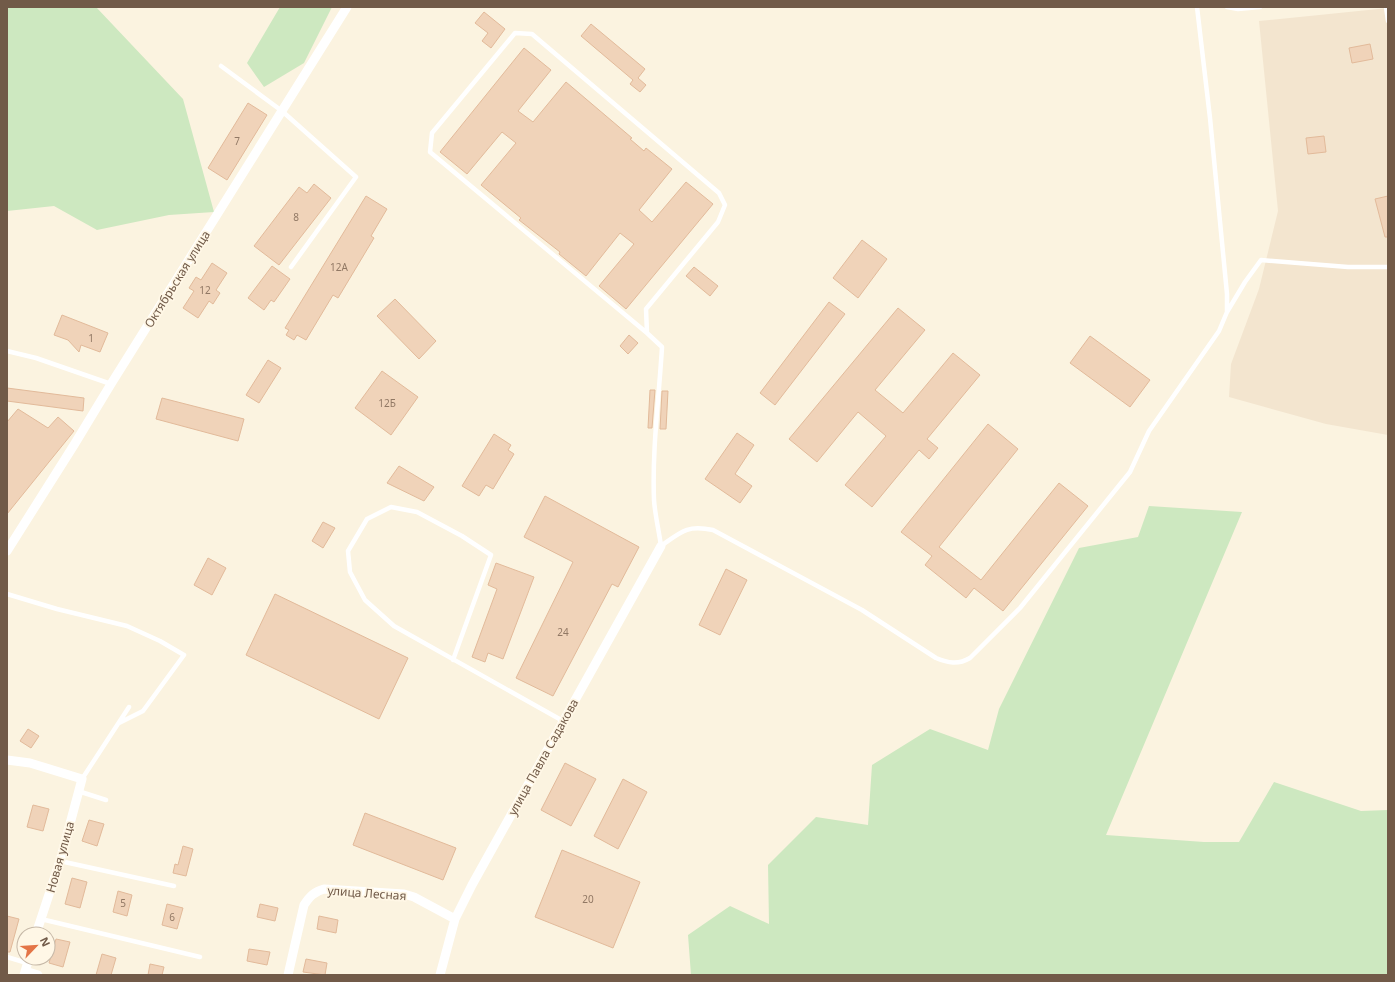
<svg xmlns="http://www.w3.org/2000/svg" width="1395" height="982" viewBox="0 0 1395 982" font-family="'Noto Sans',sans-serif">
<style>
.residential{fill:#f3e5cf}
.green{fill:#cde8c0}
.building{fill:#f0d3b9;stroke:#e2ba9a}
.lines{fill:none;stroke-linecap:round;stroke-linejoin:round}
.service{stroke:#fff;stroke-width:4.5}
.minor{stroke:#fff;stroke-width:9}
.labels{text-anchor:middle;dominant-baseline:central;stroke-width:3.5;stroke-linejoin:round;paint-order:stroke}
.number-label{font-size:10px;fill:#917864}
.street-label{font-size:12px;fill:#715a48;stroke:#fff7e6}
</style>
<rect width="100%" height="100%" fill="#fbf3e0"/>
<!-- residential -->
<path class="residential" d="M1388,8V435L1326,424L1229,397L1231,364L1259,289L1278,211L1259,21Z"/>
<!-- green -->
<path class="green" d="M7,7H96L183,99L214,212L169,215L97,230L54,206L7,211Z
M280,7H332L304,63L264,87L247,63Z
M1149,506L1242,512L1106,835L1204,842H1239L1274,782L1361,811L1388,810V975H691L688,935L730,906L769,924L768,865L816,817L868,825L872,765L930,729L988,750L999,709L1079,548L1138,537Z"/>
<!-- building -->
<path class="building" d="M484,12L505,29L491,48L482,41L488,33L475,23Z
M591,24L645,69L638,78L646,85L640,92L630,84L633,80L581,36Z
M1370,44L1373,59L1352,63L1349,48Z
M524,48L551,70L518,111L533,122L566,82L632,138L630,139L644,151L646,148L672,169L639,210L652,222L686,182L713,204L626,309L599,286L634,244L620,233L586,276L559,254L560,252L519,220L521,218L481,185L516,143L502,132L467,174L440,152Z
M248,103L267,115L227,180L208,168Z
M1324,136L1326,152L1308,154L1306,138Z
M314,184L331,198L279,265L254,246L299,187L307,193Z
M366,196L387,209L371,236L374,238L338,298L333,295L306,340L297,335L294,340L286,335L289,330L285,328Z
M1388,196V237H1385L1375,199Z
M862,240L887,259L858,298L833,278Z
M212,263L227,273L216,290L220,293L213,304L209,301L198,318L183,308L194,291L189,288L196,277L201,280Z
M272,266L290,279L274,302L271,300L264,310L248,298Z
M694,267L718,286L710,296L686,276Z
M395,299L436,341L419,359L377,316Z
M829,302L845,314L775,405L760,393Z
M898,308L925,330L875,390L903,413L953,353L980,375L927,439L938,448L929,459L919,450L872,507L845,485L886,436L858,412L817,462L789,439Z
M62,315L108,333L100,352L81,345L79,352L68,340L54,335Z
M629,335L638,343L628,354L620,346Z
M1090,336L1150,380L1130,407L1070,363Z
M268,360L281,368L259,403L246,395Z
M382,371L418,397L391,435L355,408Z
M7,388L84,398L83,411L7,401Z
M650,390H655L652,428H648Z
M662,391H668L666,429H660Z
M162,398L244,419L238,441L156,419Z
M18,409L48,428L58,417L74,431L7,514V422Z
M988,424L1018,449L939,547L981,580L1059,483L1088,506L1003,611L974,588L966,598L925,565L932,556L901,532Z
M737,433L754,445L735,474L752,486L740,503L705,479Z
M494,434L511,445L508,450L514,454L493,489L486,485L479,496L462,486Z
M399,466L434,487L424,501L387,483Z
M545,496L639,547L618,587L612,584L553,696L516,678L573,562L524,537Z
M323,522L335,528L323,548L312,541Z
M208,558L226,568L212,595L194,585Z
M496,563L534,577L503,659L488,653L485,662L472,657L497,589L488,585Z
M726,569L747,580L720,635L699,625Z
M275,594L408,658L379,719L246,655Z
M28,729L39,736L31,748L20,741Z
M565,763L596,779L571,826L541,810Z
M623,779L647,792L618,849L594,836Z
M33,805L49,809L43,831L27,827Z
M365,813L456,848L443,880L353,845Z
M89,820L104,824L97,846L82,841Z
M183,846L193,849L186,876L173,873L175,864L178,865Z
M562,850L640,882L613,948L535,917Z
M72,878L87,882L80,908L65,904Z
M118,891L132,895L127,916L113,912Z
M167,904L183,908L177,929L162,925Z
M260,904L278,908L275,921L257,917Z
M7,916L19,919L10,952H7Z
M319,916L338,920L336,933L317,929Z
M56,939L70,942L63,967L49,963Z
M249,949L270,952L267,965L247,961Z
M102,954L116,958L111,975H96Z
M306,959L327,963L325,975L303,972Z
M150,964L164,967L162,975H148Z"/>
<g class="lines">
<!-- service -->
<path class="service" d="M1227,7L1238,9L1260,7
M1386,7L1388,21
M221,66L282,111L356,177L291,267
M1227,312L1245,282L1261,260L1348,267H1388
M647,333L430,152L432,133L515,33L532,34L719,193L725,205L718,222L646,309L647,333L662,347C659,398 652,449 654,500C655,515 659,531 661,546C682,531 687,525 713,530L862,610L936,658C948,663 958,665 970,658L1020,608L1130,472L1149,431L1219,331L1227,312V294L1210,118L1197,7
M7,351L36,358L111,384
M7,594L57,609L127,626L160,641L184,655L143,711L119,723
M453,660L491,555L462,536L417,512L391,507L367,519L348,551L350,572L365,600L394,626L563,721
M82,779L129,707
M78,791L106,800
M60,861L174,886
M41,919L200,957
M7,957L27,963"/>
<!-- minor -->
<path class="minor" d="M7,551L74,445L111,384L347,7
M7,760L30,763L82,779L60,861L36,934
M25,971L38,975
M24,975L29,958
M288,975L304,905C310,896 314,892 324,889L404,894L414,897L455,919
M440,975L455,919L472,885L661,546"/>
</g>
<g class="labels">
<!-- number labels -->
<g class="number-label">
<text x="237" y="141">7</text>
<text x="296" y="217">8</text>
<text x="339" y="267">12А</text>
<text x="205" y="290">12</text>
<text x="91" y="338">1</text>
<text x="387" y="403">12Б</text>
<text x="563" y="632">24</text>
<text x="588" y="899">20</text>
<text x="123" y="903">5</text>
<text x="172" y="917">6</text>
</g>
<!-- street labels -->
<g class="street-label">
<text transform="translate(177 279) rotate(-58)">Октябрьская улица</text>
<text transform="translate(543 757) rotate(-61)">улица Павла Садакова</text>
<text transform="translate(60 857) rotate(-74)">Новая улица</text>
<text transform="translate(367 893) rotate(4)">улица Лесная</text>
</g>
</g>
<!-- border -->
<rect width="1395" height="982" fill="none" stroke="#715a48" stroke-width="16"/>
<!-- north arrow -->
<g transform="translate(36 946) rotate(65)"><circle r="19" fill="#fff7e6" stroke="#c6b8a7"/>
<path d="M0-3L7 15L0 10L-7 15Z" fill="#e47547"/>
<text y="-6" font-size="11" font-weight="bold" text-anchor="middle" fill="#715a48">N</text>
</g>
</svg>
